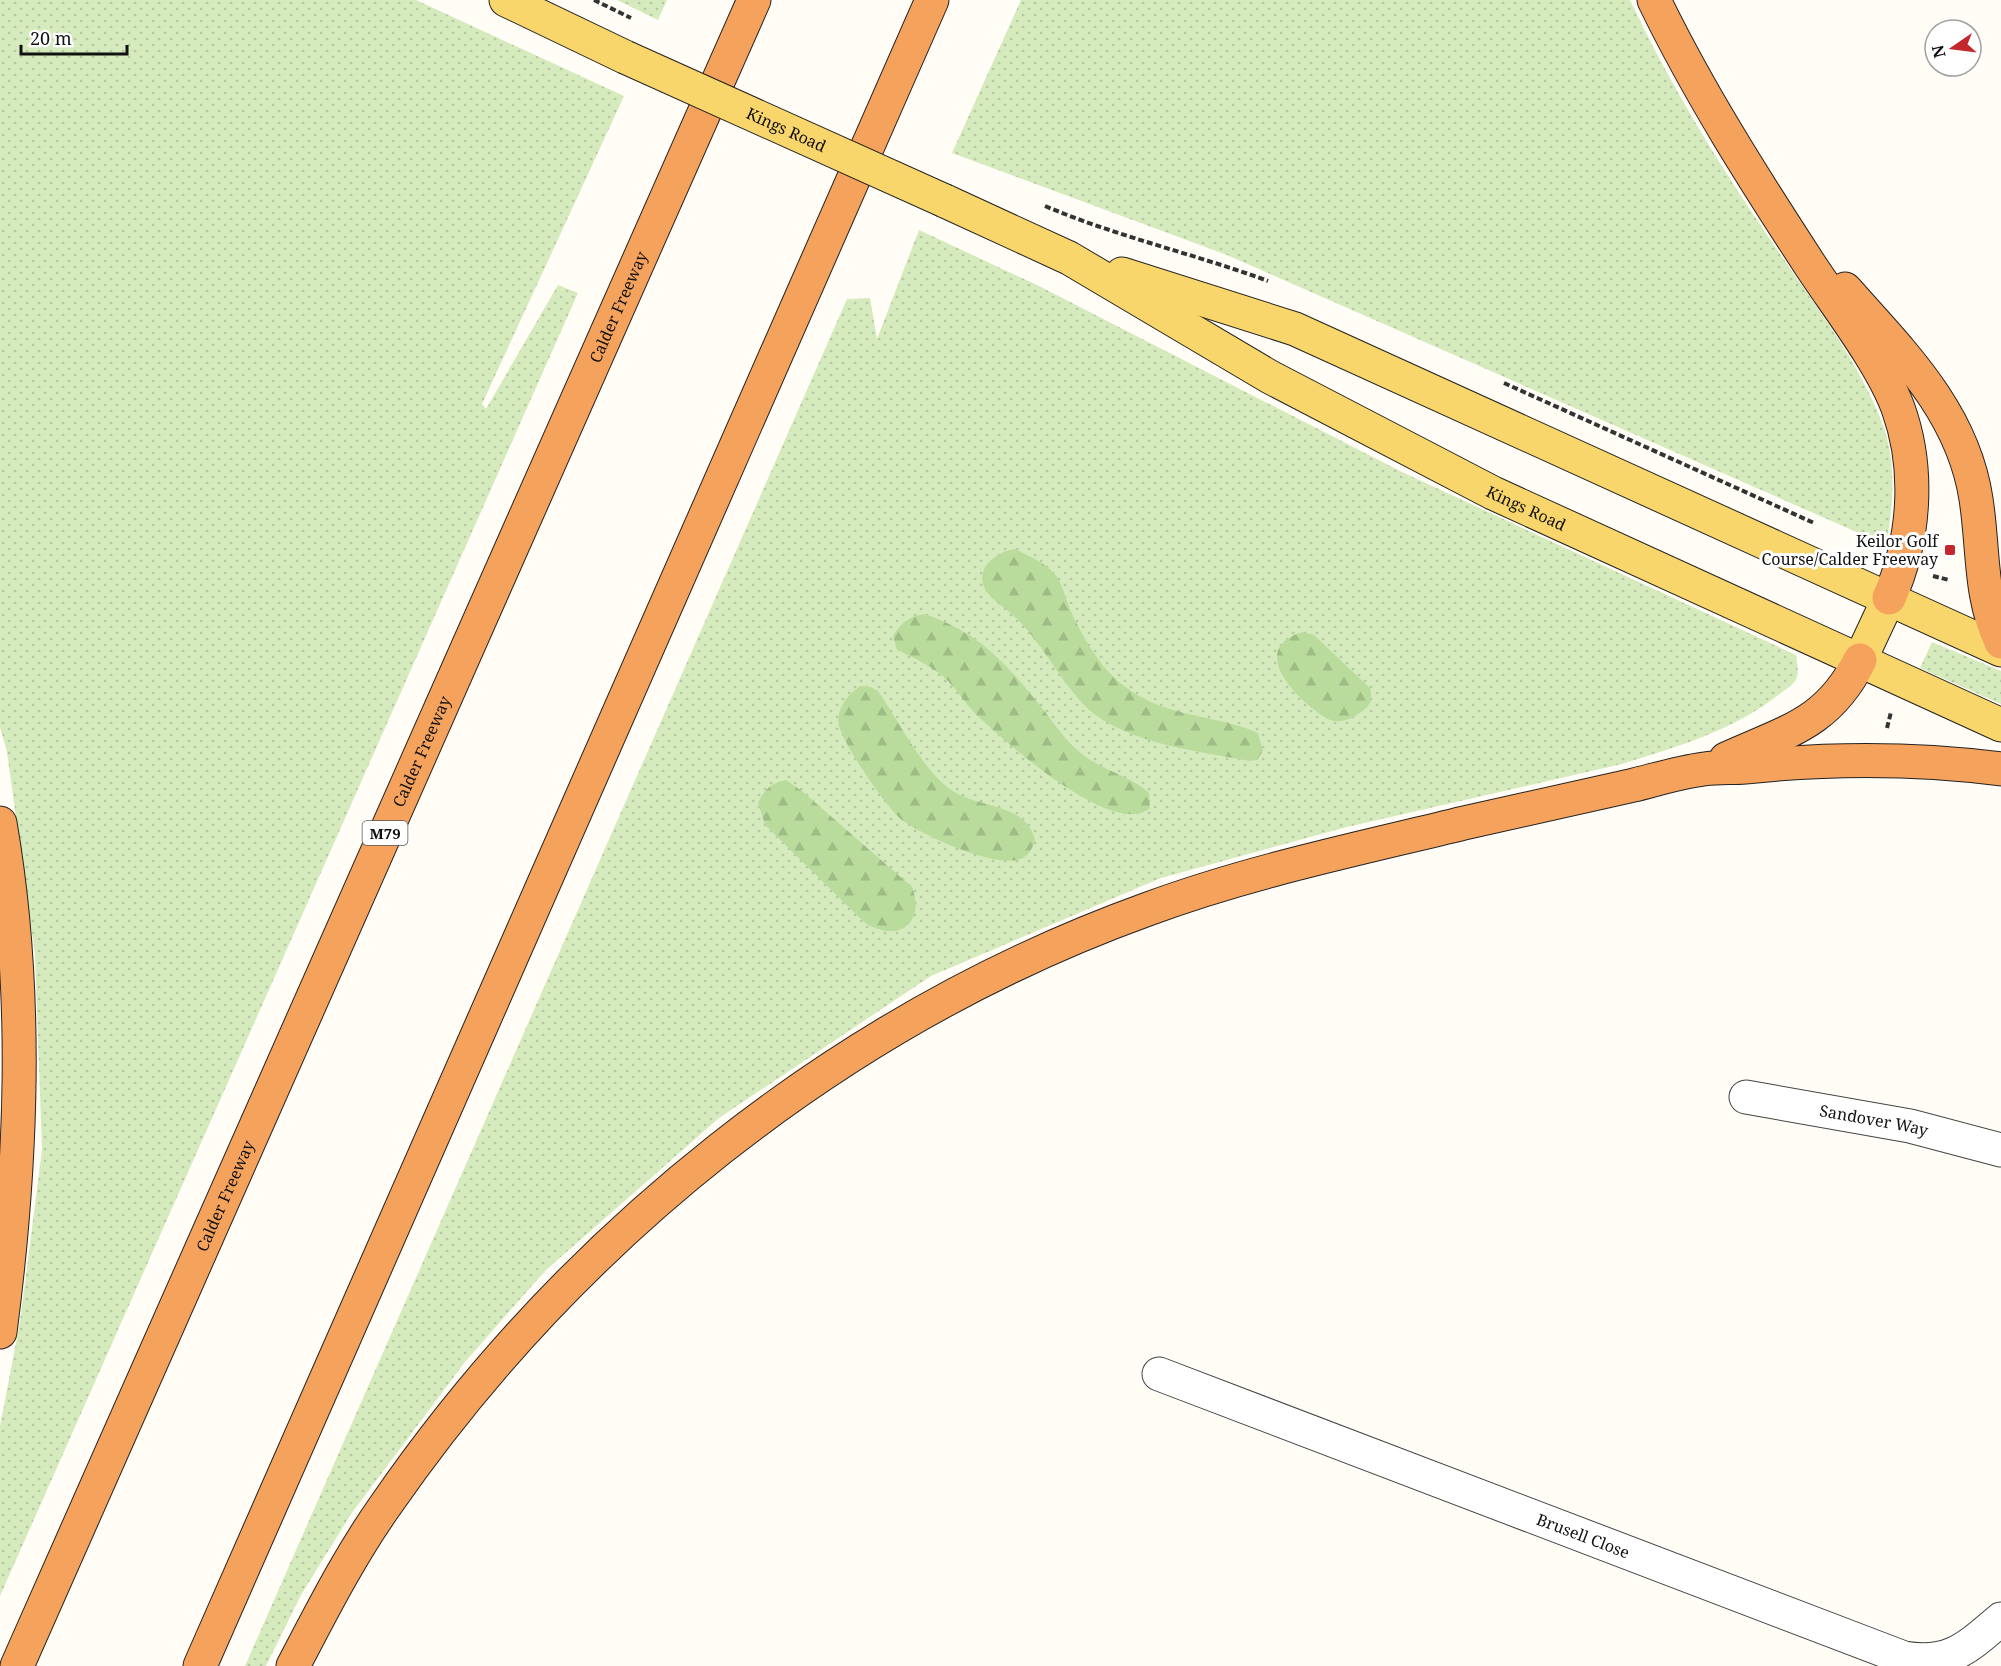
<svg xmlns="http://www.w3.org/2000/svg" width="2001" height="1666" viewBox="0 0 2001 1666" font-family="'Noto Serif',serif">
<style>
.grass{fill:url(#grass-dots)}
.forest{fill:url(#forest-firs)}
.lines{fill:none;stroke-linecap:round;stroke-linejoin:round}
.minor-casing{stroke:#444;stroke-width:35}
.primary-casing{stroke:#222;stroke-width:35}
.motorway-casing{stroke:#222;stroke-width:35}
.path{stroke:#333;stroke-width:4;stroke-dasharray:6 3;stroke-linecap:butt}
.minor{stroke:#fff;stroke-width:33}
.primary{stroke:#f9d66b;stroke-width:33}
.motorway{stroke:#f5a25d;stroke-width:33}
.primary-bridge-casing{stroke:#222;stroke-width:35;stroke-linecap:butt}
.primary-bridge{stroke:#f9d66b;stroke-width:33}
.poi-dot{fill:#c4262e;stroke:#fff;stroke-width:2}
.labels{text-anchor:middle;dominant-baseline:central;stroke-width:6;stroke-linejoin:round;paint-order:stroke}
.shield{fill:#fff;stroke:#585858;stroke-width:1.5}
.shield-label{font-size:15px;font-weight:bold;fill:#111}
.street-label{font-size:16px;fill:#111;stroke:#fff}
.poi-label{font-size:16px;fill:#111;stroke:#fff;text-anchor:end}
</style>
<defs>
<pattern id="grass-dots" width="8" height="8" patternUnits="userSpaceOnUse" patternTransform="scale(1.5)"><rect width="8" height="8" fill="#d5ebbd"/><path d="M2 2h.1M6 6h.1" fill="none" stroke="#b6c8a1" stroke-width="1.8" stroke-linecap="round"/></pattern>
<pattern id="forest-firs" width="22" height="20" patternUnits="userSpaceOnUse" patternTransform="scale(1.5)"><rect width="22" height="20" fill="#b9dc9c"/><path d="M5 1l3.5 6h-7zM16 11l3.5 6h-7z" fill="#9ebc85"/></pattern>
</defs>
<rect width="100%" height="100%" fill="#fffdf5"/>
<!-- grass -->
<path class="grass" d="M0,0H416L624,96L482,404L486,409L558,285L578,293L0,1596V1426L20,1322L42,1150L35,955L7,752L0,727Z
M617,0H667L658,20Z
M1021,0H1630C1670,85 1719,165 1772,242C1810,299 1856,356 1881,420C1897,459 1894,504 1886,545L1227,255L952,153Z
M919,230L1039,286L1402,472L1796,655C1797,663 1800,674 1795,681C1792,686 1785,690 1781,693C1735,730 1677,747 1622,764L1347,827L1161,878L931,976L719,1118L545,1271L465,1362L351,1514L301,1595L266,1666H245L847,299L870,298L877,339Z
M1932,642L2001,671V704L1920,668Z"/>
<!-- forest -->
<path class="forest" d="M1015,549C1029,556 1048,564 1057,577C1064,588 1067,604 1073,616C1084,638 1098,664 1117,680C1160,719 1209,712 1258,733L1263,751L1257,760L1249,761C1200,751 1143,746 1100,718C1068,698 1045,644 1015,617C1006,608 991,600 985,589C974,569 997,551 1015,549Z
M925,614C984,635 1008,666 1046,713C1055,725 1064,738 1075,748C1099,771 1129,774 1149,793L1150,808C1114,839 1008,744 981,719C968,708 960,693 948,681C934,667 915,658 897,650L893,636C901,623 909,616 925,614Z
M1303,632L1314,635L1370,688C1373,701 1370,707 1358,714C1353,718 1343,722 1336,721C1327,721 1319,713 1312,708C1286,687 1253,647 1303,632Z
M860,686L871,687L878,691C898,720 924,773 953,791C981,809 1026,803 1035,840C1033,847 1029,855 1023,858C999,871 922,835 902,820C887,808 838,738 838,720C839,705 849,694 860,686Z
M786,780L802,791L912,887C926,924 897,943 865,923L765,825L758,803C764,790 771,783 786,780Z"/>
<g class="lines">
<!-- minor casing -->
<g class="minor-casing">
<g id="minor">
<path id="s1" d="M1746,1097L1910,1126L2001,1150"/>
<path id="s2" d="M1159,1374L1904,1658C1950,1666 1968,1647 2001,1619"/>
</g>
</g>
<!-- primary casing -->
<g class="primary-casing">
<g id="primary">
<path d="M506,0L625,57"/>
<path id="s3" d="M945,201L1069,258L1270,377L1493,493L2001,725"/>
<path d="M1122,274L1295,329L2001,650"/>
<path d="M1860,660L1889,598"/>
</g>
</g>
<!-- motorway casing -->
<g class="motorway-casing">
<g id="motorway">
<path d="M1654,0C1699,93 1754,179 1810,265C1837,306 1882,364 1898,408C1920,469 1915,540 1889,598"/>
<path d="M1845,289C1901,352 1963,412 1976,499C1984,550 1979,594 2001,642"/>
<path d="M1726,759C1787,731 1828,724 1860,660"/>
<path d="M0,823C29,991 22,1164 0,1332"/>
<path id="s4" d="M17,1666L754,0"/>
<path d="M200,1666L932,0"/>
<path d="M293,1666C322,1611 349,1557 385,1506C570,1238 840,1020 1148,909C1251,871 1358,849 1464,823C1521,810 1578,797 1634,785C1658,779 1681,772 1704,769C1718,767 1732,768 1745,767C1831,758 1915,758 2001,769"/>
</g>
</g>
<!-- path -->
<path class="path" d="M594,0L631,18
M1045,206C1118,237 1195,254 1268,281
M1504,383L1814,523
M1933,576L1949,580
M1887,728L1891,712"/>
<!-- minor -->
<use href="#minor" class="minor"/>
<!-- primary -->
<use href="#primary" class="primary"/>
<!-- motorway -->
<use href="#motorway" class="motorway"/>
<!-- primary-bridge casing -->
<g class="primary-bridge-casing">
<g id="primary-bridge">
<path id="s5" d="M625,57L945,201"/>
</g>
</g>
<!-- primary-bridge -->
<use href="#primary-bridge" class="primary-bridge"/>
</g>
<!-- markers -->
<rect class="poi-dot" x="1944" y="544" width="12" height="12" rx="3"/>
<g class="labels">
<!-- shield labels -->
<rect class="shield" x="362.5" y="821" width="45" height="24" rx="4.5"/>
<g class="shield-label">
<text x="385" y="833">M79</text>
</g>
<!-- street labels -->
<g class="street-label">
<text stroke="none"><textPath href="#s5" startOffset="177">Kings Road</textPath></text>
<text stroke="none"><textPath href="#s4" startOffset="1486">Calder Freeway</textPath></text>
<text stroke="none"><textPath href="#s3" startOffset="658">Kings Road</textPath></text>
<text stroke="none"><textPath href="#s4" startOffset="1000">Calder Freeway</textPath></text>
<text stroke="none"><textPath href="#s1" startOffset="130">Sandover Way</textPath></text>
<text stroke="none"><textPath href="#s4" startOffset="514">Calder Freeway</textPath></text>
<text stroke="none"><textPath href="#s2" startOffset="454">Brusell Close</textPath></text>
</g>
<!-- poi labels -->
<g class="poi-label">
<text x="1938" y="541">Keilor Golf<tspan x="1938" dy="18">Course/Calder Freeway</tspan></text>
</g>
</g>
<!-- north arrow -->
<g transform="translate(1953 48) rotate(256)"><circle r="28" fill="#ffffff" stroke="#a0a0a0" stroke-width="1.5"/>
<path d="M0-4.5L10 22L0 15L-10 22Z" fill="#c4262e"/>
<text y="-9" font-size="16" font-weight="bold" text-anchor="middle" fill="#111111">N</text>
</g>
<!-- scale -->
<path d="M21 45v9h106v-9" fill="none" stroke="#111111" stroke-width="3"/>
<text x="30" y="45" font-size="18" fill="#111111" stroke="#ffffff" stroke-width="4.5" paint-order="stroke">20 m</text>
</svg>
